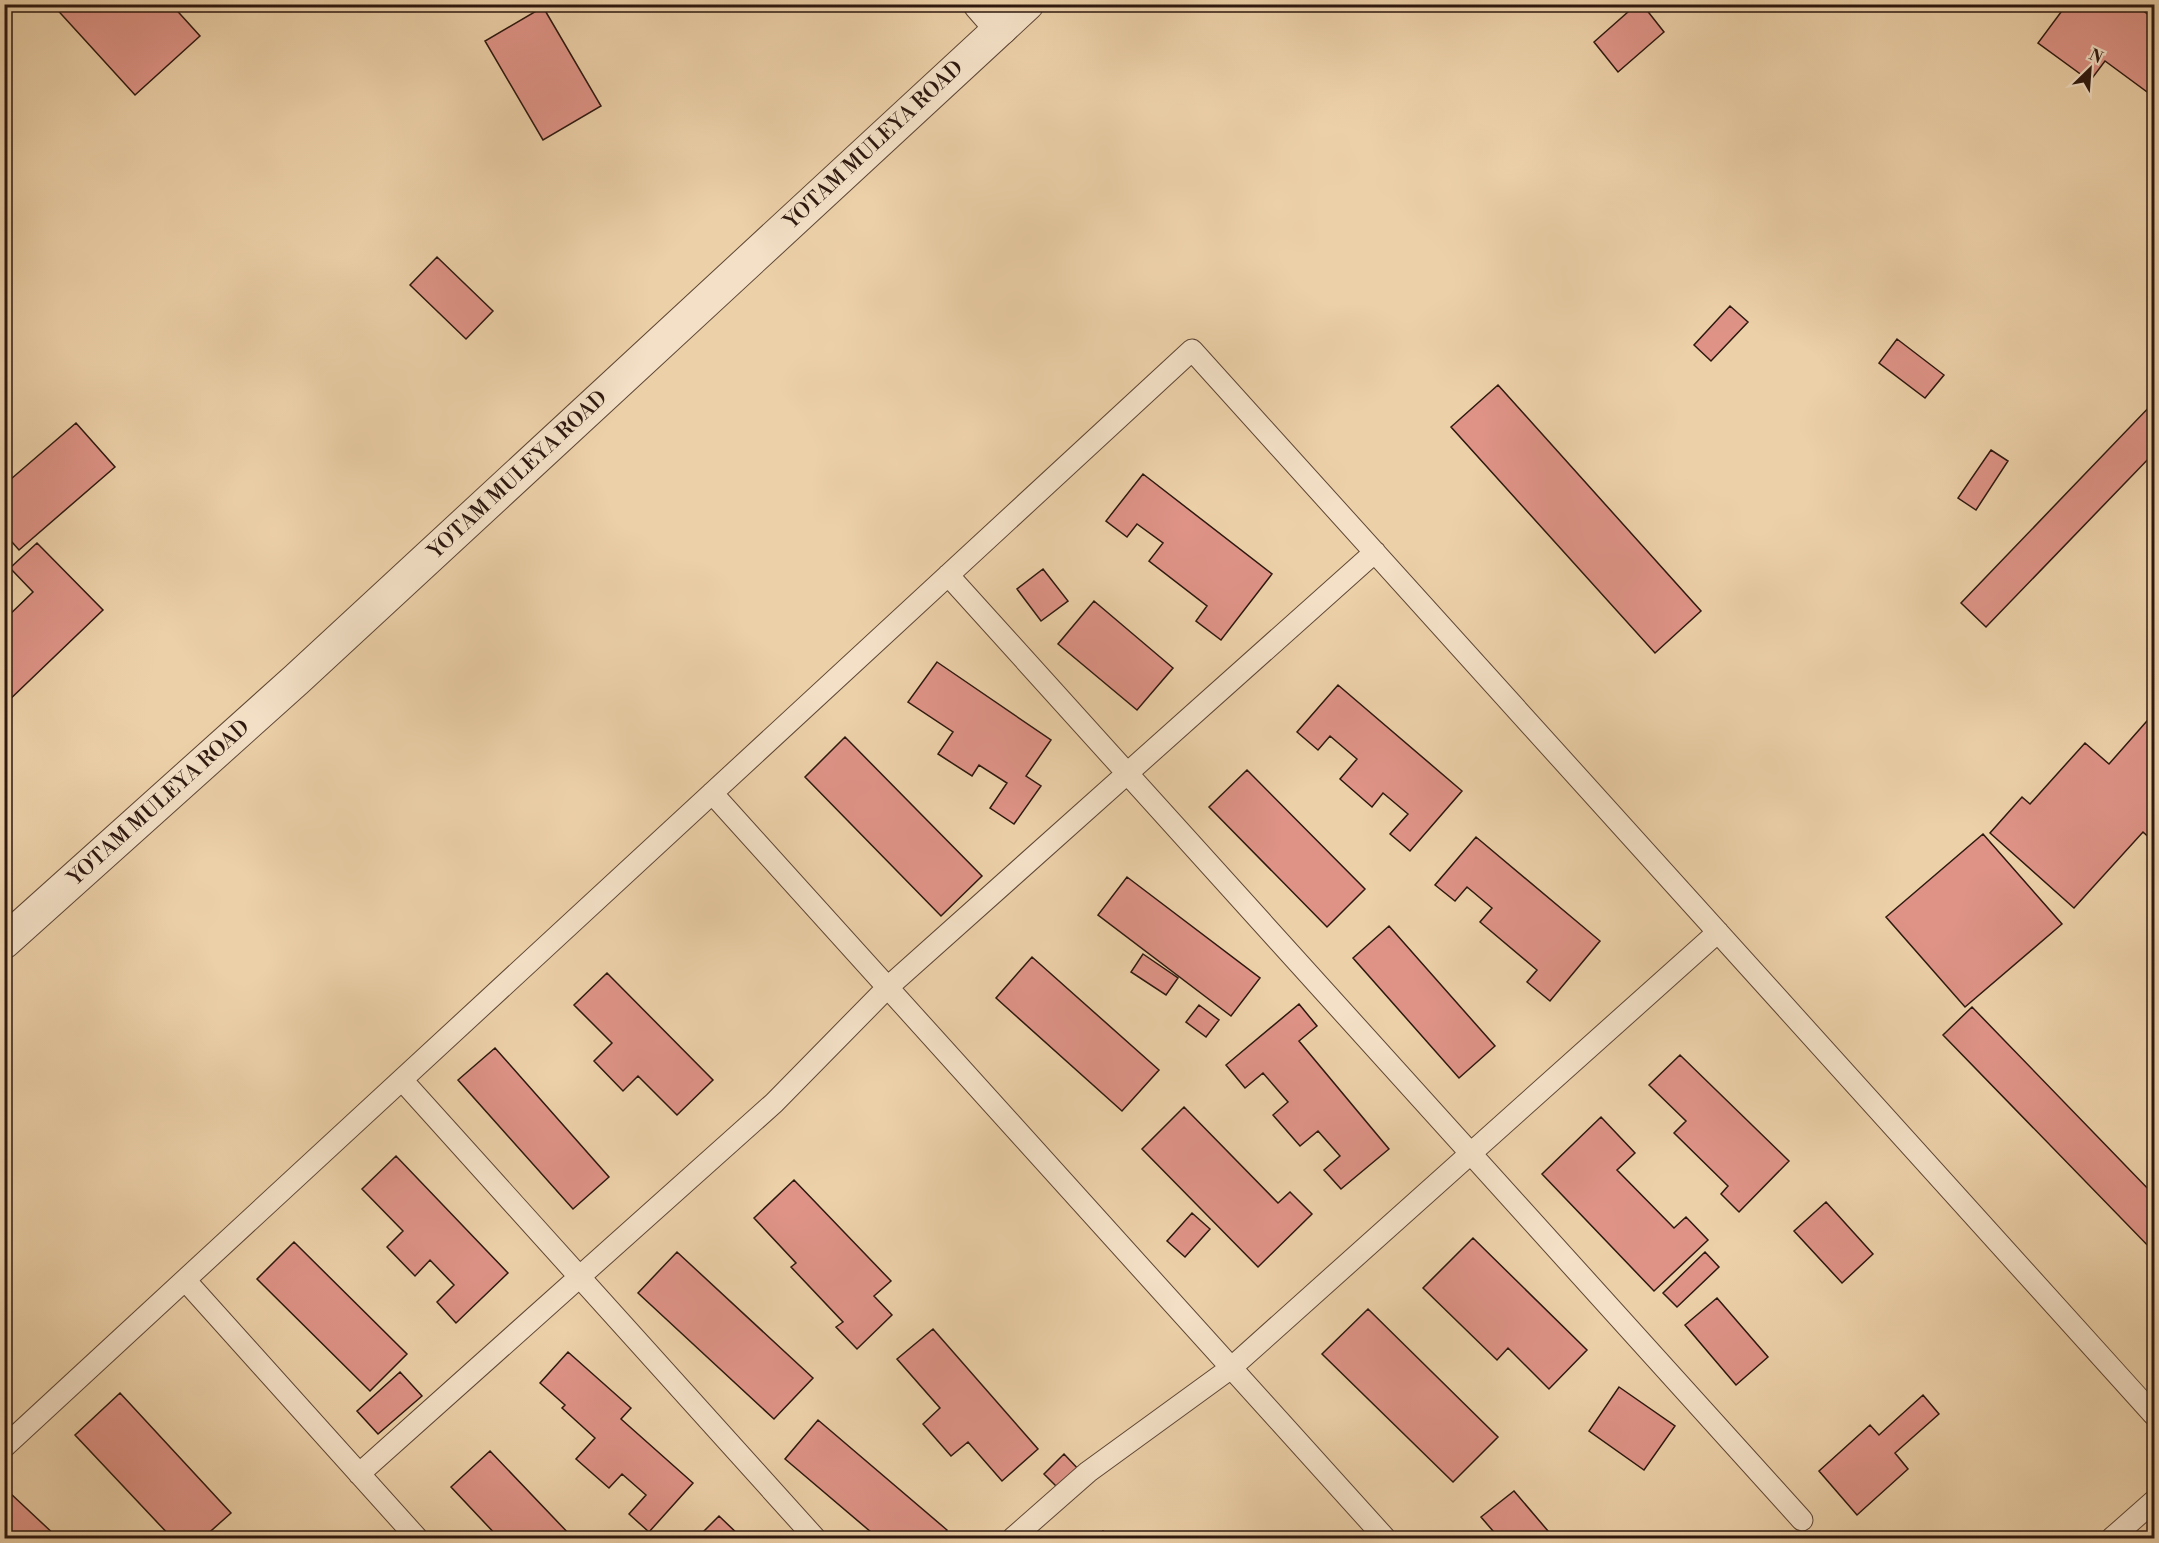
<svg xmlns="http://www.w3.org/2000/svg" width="2159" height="1543" viewBox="0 0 2159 1543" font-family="'Libre Bodoni',serif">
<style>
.building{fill:#de9386;stroke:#2e180f;stroke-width:1.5}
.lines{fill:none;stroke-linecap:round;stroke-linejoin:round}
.service-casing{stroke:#5e4635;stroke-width:23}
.minor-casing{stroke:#5e4635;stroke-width:35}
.tertiary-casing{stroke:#5e4635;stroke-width:35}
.service{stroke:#f3e0c6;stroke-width:21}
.minor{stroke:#f3e0c6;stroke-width:33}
.tertiary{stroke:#f3e0c6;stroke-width:33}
.labels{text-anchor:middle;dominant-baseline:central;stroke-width:4.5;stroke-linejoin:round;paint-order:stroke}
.street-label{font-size:21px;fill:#2e180f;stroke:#f3e0c6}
</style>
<rect width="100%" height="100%" fill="#ecd0a8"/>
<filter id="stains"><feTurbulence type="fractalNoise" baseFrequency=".00333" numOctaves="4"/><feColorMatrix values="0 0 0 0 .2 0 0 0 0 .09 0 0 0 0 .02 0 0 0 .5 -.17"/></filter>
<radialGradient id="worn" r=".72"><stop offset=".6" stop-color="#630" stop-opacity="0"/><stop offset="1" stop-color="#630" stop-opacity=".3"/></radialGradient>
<!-- building -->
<path class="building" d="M52,4H171L200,36L135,95Z
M1637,4H1642L1664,32L1618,72L1594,42Z
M2067,4H2134L2154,19V97L2105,61L2090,81L2038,43Z
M543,7L601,106L543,140L485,41Z
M437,257L493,311L466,339L410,285Z
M1730,306L1748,322L1711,361L1694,345Z
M1897,339L1944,375L1925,398L1879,363Z
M1498,385L1701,611L1655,653L1451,427Z
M2154,402V453L1986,627L1961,603Z
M76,423L115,467L19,550L4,533V485Z
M1991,450L2008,461L1976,510L1958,498Z
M1143,474L1272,574L1221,640L1196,621L1207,606L1149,561L1163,543L1137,524L1127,537L1106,521Z
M37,543L103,610L4,705V620L33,592L10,568Z
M1043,569L1068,601L1041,621L1017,589Z
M1094,601L1173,668L1137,710L1058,644Z
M937,662L1051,740L1026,776L1041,786L1014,824L990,808L1007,783L979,765L972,776L938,754L953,732L908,702Z
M1338,685L1462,791L1410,851L1390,834L1408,814L1383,793L1372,807L1340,779L1357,759L1330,736L1318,750L1297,732Z
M2154,713V842L2143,832L2074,908L1990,833L2022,797L2030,804L2085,743L2109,764Z
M845,737L982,876L941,916L805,777Z
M1247,770L1365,889L1327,927L1209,807Z
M1983,834L2062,924L1965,1007L1886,917Z
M1476,837L1600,941L1550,1001L1527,982L1537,970L1480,922L1492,908L1467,887L1455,901L1435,885Z
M1127,877L1260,978L1231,1016L1098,915Z
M1389,926L1495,1046L1459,1078L1353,958Z
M1143,954L1178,978L1166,995L1131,972Z
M1032,957L1159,1070L1122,1111L996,998Z
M607,973L713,1080L677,1115L638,1076L623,1091L594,1061L612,1043L574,1005Z
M1299,1004L1317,1026L1299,1041L1389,1149L1341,1189L1324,1170L1340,1156L1318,1131L1300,1146L1273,1115L1288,1102L1263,1073L1245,1088L1226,1065Z
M1199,1005L1219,1020L1206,1037L1186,1022Z
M1972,1007L2154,1195V1252L1943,1035Z
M495,1048L609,1177L573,1209L458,1080Z
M1680,1055L1789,1161L1739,1212L1721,1194L1728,1186L1674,1133L1686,1121L1649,1085Z
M1184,1107L1278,1203L1290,1192L1312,1214L1258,1267L1142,1149Z
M1601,1117L1635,1153L1617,1170L1674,1228L1686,1217L1708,1240L1654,1291L1542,1174Z
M396,1156L508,1273L456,1323L437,1302L454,1285L430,1260L415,1276L387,1247L403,1231L362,1189Z
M794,1180L891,1281L874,1296L892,1315L857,1349L836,1327L843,1322L791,1267L796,1263L754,1218Z
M1826,1202L1873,1254L1842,1283L1794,1231Z
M1192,1213L1210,1229L1185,1257L1167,1241Z
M1473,1238L1587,1350L1549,1389L1508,1348L1497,1360L1423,1288Z
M294,1242L407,1354L370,1391L257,1279Z
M677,1252L813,1378L774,1419L638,1293Z
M1705,1252L1719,1267L1677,1307L1663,1293Z
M1717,1298L1768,1357L1736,1385L1685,1325Z
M1368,1309L1498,1437L1453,1482L1322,1354Z
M933,1329L1038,1449L1002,1481L968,1442L951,1456L923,1424L940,1408L897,1359Z
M568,1352L631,1408L621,1419L693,1483L649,1532L629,1514L646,1495L622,1474L609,1488L576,1459L595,1438L562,1408L565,1405L540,1383Z
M400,1372L422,1396L378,1434L357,1411Z
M1619,1387L1675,1426L1644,1470L1589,1431Z
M120,1393L231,1513L203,1538H172L75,1435Z
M1923,1395L1939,1414L1895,1453L1908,1469L1857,1515L1819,1471L1870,1425L1879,1435Z
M818,1420L947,1530L940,1538H878L785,1459Z
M490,1451L573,1538H499L451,1487Z
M1064,1454L1081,1472L1062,1492L1044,1474Z
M1514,1491L1554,1538H1499L1481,1517Z
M10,1493L58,1538H6L4,1499Z
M719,1516L742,1538H697Z
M1103,1531L1110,1538H1096Z"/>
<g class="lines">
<!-- service casing -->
<g class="service-casing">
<path id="service" d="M948,575L1802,1520
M712,793L1385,1538
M402,1080L815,1538
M185,1280L417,1538
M4,1447L1192,350L2154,1415
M359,1474L774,1103L887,988L1375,552
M1013,1538L1088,1472L1231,1368L1718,932
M2112,1538L2154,1501"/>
</g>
<!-- minor casing -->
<g class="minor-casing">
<path id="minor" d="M980,4L1001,28"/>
</g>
<!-- tertiary casing -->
<g class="tertiary-casing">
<path id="tertiary" d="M4,942L297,679L1027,4"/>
</g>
<!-- service -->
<use href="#service" class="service"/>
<!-- minor -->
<use href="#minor" class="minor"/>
<!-- tertiary -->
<use href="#tertiary" class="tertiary"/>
</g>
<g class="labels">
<!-- street labels -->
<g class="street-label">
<text transform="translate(874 145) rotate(-43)">YOTAM MULEYA ROAD</text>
<text transform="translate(518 475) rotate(-43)">YOTAM MULEYA ROAD</text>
<text transform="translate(159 803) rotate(-42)">YOTAM MULEYA ROAD</text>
</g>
</g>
<!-- margin -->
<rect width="2159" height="1543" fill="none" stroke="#ecd0a8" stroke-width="24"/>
<rect x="6" y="6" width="2147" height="1531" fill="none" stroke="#2e180f" stroke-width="3"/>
<rect x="12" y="12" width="2135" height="1519" fill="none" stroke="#2e180f" stroke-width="1.5"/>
<!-- north arrow -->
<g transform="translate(2090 69) rotate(25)" stroke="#f3e0c6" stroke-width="4.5" paint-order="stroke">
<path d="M0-4.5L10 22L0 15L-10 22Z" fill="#2e180f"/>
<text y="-9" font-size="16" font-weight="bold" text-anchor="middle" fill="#2e180f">N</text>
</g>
<rect width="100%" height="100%" filter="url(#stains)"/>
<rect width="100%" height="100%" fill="url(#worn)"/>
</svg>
